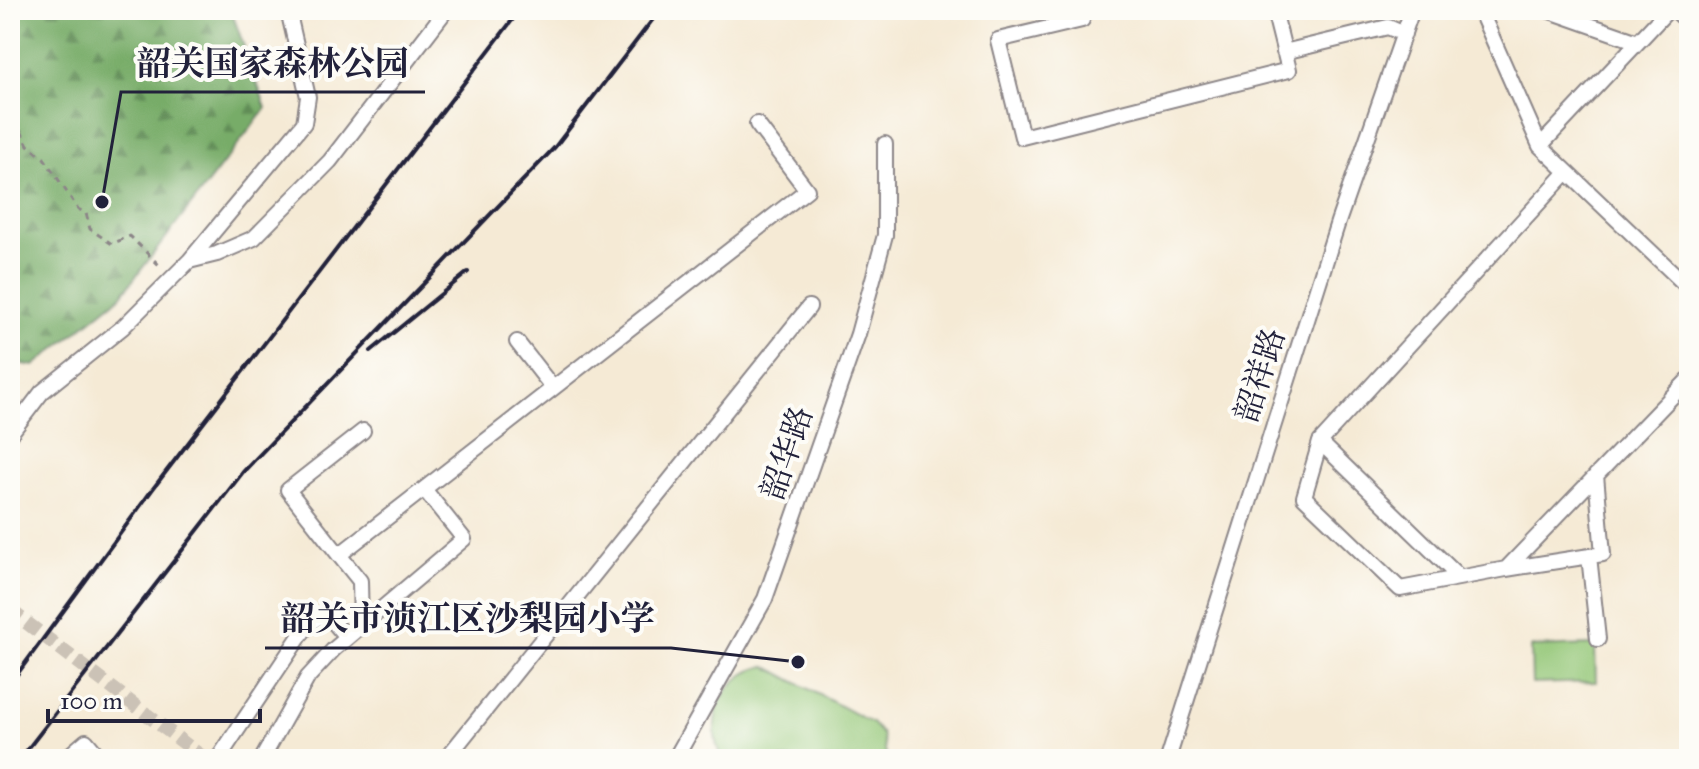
<svg xmlns="http://www.w3.org/2000/svg" width="1699" height="769" viewBox="0 0 1699 769" font-family="'IM FELL Great Primer','Noto Serif SC',serif">
<style>
.forest{fill:url(#forest-firs);stroke:#4c6752;stroke-width:2}
.pitch{fill:#94c778;stroke:#5b745a;stroke-width:2}
.lines{fill:none;stroke-linecap:round;stroke-linejoin:round}
.minor-tunnel{stroke:#cbc2b6;stroke-width:14;stroke-dasharray:14 7;stroke-linecap:butt}
.minor-casing{stroke:#8c8688;stroke-width:18}
.path{stroke:#8c8688;stroke-width:3;stroke-dasharray:6 6;stroke-linecap:butt}
.minor{stroke:#fff;stroke-width:14}
.rail{stroke:#22223b;stroke-width:4}
.labels{text-anchor:middle;dominant-baseline:central;stroke-width:8;stroke-linejoin:round;paint-order:stroke}
.street-label{font-size:32px;fill:#22223b;stroke:#fdfcf7}
.leader{fill:none;stroke:#22223b;stroke-width:3}
.callout-dot{fill:#22223b;stroke:#fdfcf7;stroke-width:3}
.callout-label{font-size:34px;text-anchor:middle;font-weight:bold;fill:#22223b;stroke:#fdfcf7;stroke-width:8;stroke-linejoin:round;paint-order:stroke}
</style>
<defs>
<pattern id="forest-firs" width="22" height="20" patternUnits="userSpaceOnUse" patternTransform="scale(2)"><rect width="22" height="20" fill="#77ac68"/><path d="M5 1l3.5 6h-7zM16 11l3.5 6h-7z" fill="#618c57"/></pattern>
</defs>
<rect width="100%" height="100%" fill="#fdfcf7"/>
<filter id="ink" filterUnits="userSpaceOnUse"><feTurbulence type="fractalNoise" baseFrequency=".0125" numOctaves="2"/><feDisplacementMap in="SourceGraphic" scale="16" xChannelSelector="R" yChannelSelector="G"/><feConvolveMatrix kernelMatrix="1 2 1 2 8 2 1 2 1" color-interpolation-filters="sRGB"/></filter>
<filter id="wash" filterUnits="userSpaceOnUse"><feTurbulence type="fractalNoise" baseFrequency=".006" numOctaves="4" result="noise"/><feDisplacementMap in="SourceGraphic" scale="32" xChannelSelector="R" yChannelSelector="G"/><feGaussianBlur stdDeviation="1.8" result="paint"/><feColorMatrix in="noise" values="0 0 0 0 0 0 0 0 0 0 0 0 0 0 0 0 0 1.4 0 .05"/><feComposite in="paint" operator="in"/></filter>
<g filter="url(#wash)">
<rect width="100%" height="100%" fill="#f5ead5"/>
<!-- forest -->
<path class="forest" d="M10,10H231L266,108L120,297L34,366L10,362Z"/>
<!-- pitch -->
<path class="pitch" d="M1595,645L1596,682L1532,684L1531,647Z
M766,666L872,723L882,734L887,759H722C703,720 723,674 766,666Z"/>
</g>
<g filter="url(#ink)">
<g class="lines">
<!-- minor-tunnel -->
<path class="minor-tunnel" d="M10,610L205,759"/>
<!-- minor casing -->
<g class="minor-casing">
<path id="minor" d="M1480,10L1540,146L1689,288
M1675,10L1689,23
M1082,20L998,40L1022,137L1289,70L1274,10
M1638,42L1668,10
M1284,52L1388,27L1404,34
M1540,146L1638,42L1547,10
M190,260L304,123L308,97L288,10
M517,342L553,388
M10,434L42,392L123,327L189,261L217,254L254,238L330,161L446,10
M1320,442L1304,497L1400,589L1506,569L1689,379
M339,555L288,490L363,431
M1589,556L1598,639
M1506,569L1603,554L1596,475
M1459,577L1320,442L1567,172
M361,626L360,581L339,555L424,489
M65,759L86,741L101,759
M218,759L308,624L319,617L331,619L347,638
M262,759L308,677L334,649L464,539L424,489L807,190L757,124
M446,759L809,307
M675,759L765,599L858,334L885,235V144
M1168,759L1338,222L1412,10"/>
</g>
<!-- path -->
<path class="path" d="M10,109L28,145L44,158L78,209L86,213L90,229L112,244L130,236L162,268"/>
<!-- minor -->
<use href="#minor" class="minor"/>
<!-- rail -->
<path class="rail" d="M371,351L468,272
M10,684L152,490L520,10
M20,759L243,472L555,147L660,10"/>
</g>
</g>
<g class="labels">
<!-- street labels -->
<g class="street-label">
<text transform="translate(1260 375) rotate(-72)">韶祥路</text>
<text transform="translate(787 453) rotate(-71)">韶华路</text>
</g>
</g>
<!-- callouts -->
<path class="leader" d="M102 202L121 92H425M798 662L671 648H265"/>
<g class="callout-dot">
<circle cx="102" cy="202" r="8"/>
<circle cx="798" cy="662" r="8"/>
</g>
<g class="callout-label">
<text x="273" y="75">韶关国家森林公园</text>
<text x="468" y="630">韶关市浈江区沙梨园小学</text>
</g>
<!-- margin -->
<rect width="1699" height="769" fill="none" stroke="#fdfcf7" stroke-width="40"/>
<!-- scale -->
<path d="M48 709v12h212v-12" fill="none" stroke="#22223b" stroke-width="4"/>
<text x="60" y="709" font-size="24" fill="#22223b" stroke="#fdfcf7" stroke-width="6" paint-order="stroke">100 m</text>
</svg>
